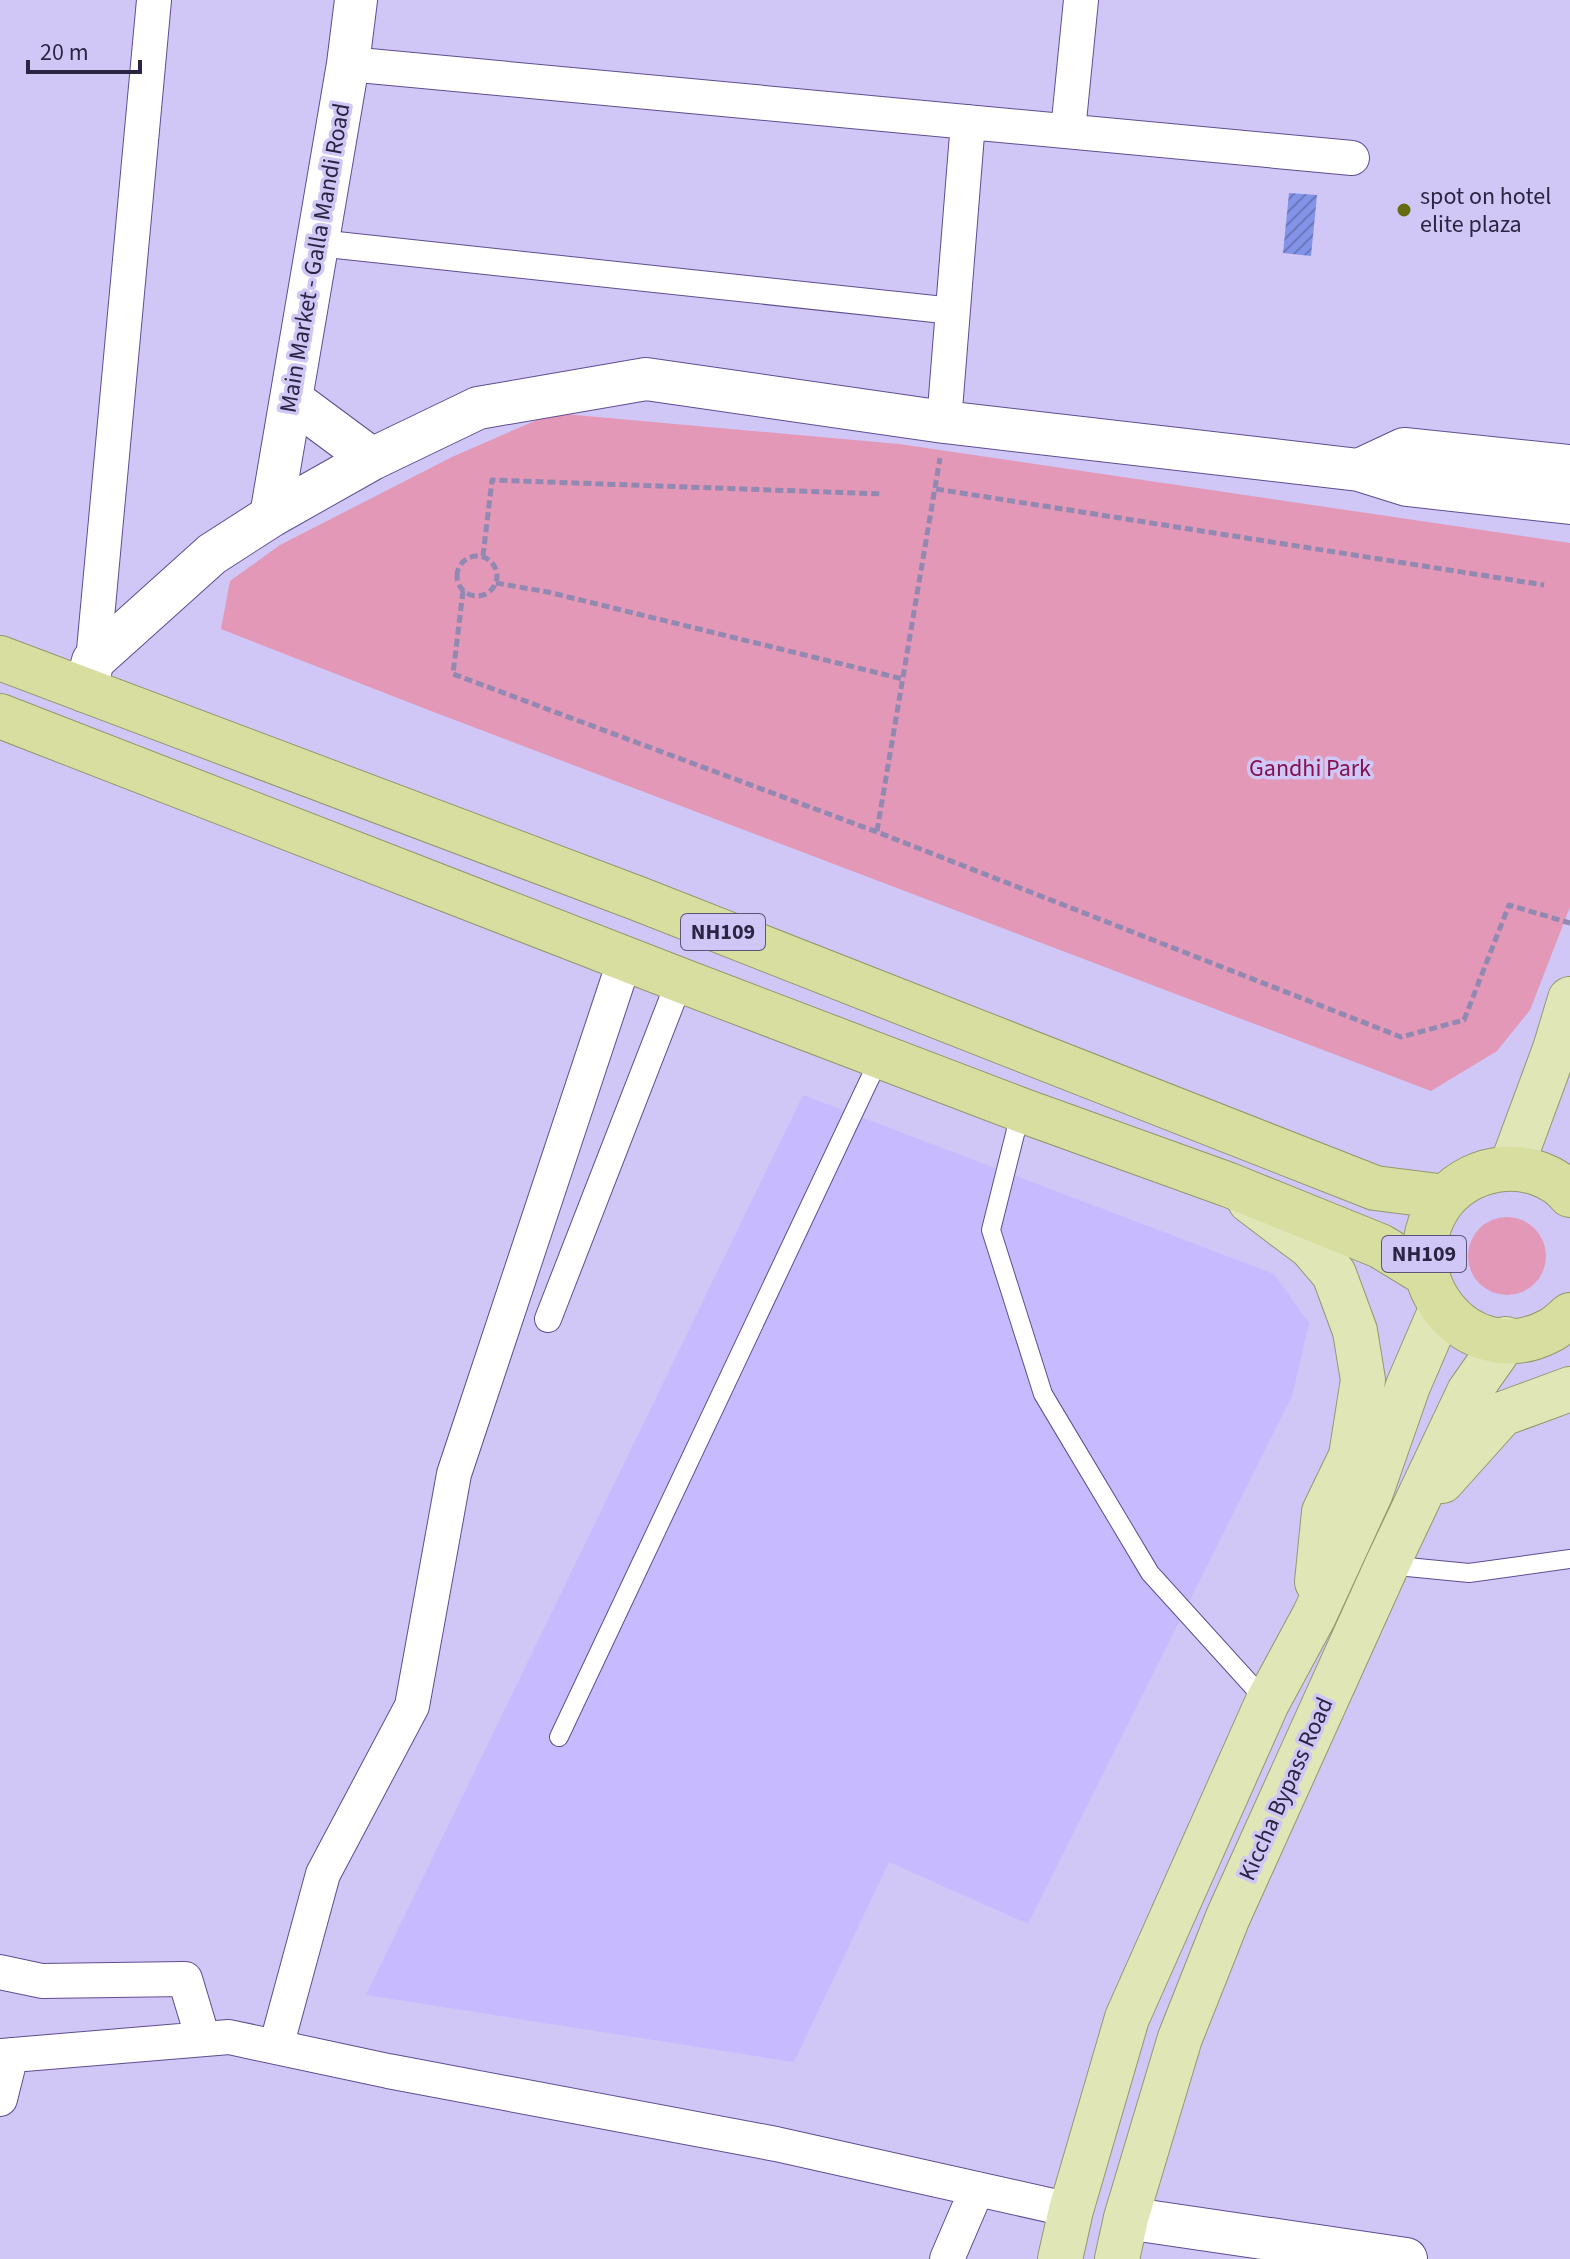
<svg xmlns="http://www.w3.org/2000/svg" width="1570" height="2259" viewBox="0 0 1570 2259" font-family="'Source Sans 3',sans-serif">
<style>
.built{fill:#c8bafe}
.green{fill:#e298b6}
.building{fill:url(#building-hatch)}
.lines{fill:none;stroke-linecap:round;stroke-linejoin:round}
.service-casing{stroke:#5f4d92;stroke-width:20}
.pedestrian-casing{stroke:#5f4d92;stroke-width:28}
.minor-casing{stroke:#5f4d92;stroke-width:36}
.tertiary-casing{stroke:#5f4d92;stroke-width:44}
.primary-casing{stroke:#95986f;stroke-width:46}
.trunk-casing{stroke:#95986f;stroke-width:46}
.path{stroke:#9289b2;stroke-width:5;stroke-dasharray:8 4;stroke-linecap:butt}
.service{stroke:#fff;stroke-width:18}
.pedestrian{stroke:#fff;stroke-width:26}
.minor{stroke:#fff;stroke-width:34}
.tertiary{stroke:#fff;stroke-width:42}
.primary{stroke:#e1e6b7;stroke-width:44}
.trunk{stroke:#d7de9f;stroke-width:44}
.poi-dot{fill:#656c10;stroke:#d0c7f6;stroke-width:3}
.labels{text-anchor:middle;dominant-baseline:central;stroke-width:7;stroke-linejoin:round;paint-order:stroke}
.shield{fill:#d0c7f6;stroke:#5d5579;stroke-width:2}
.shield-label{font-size:22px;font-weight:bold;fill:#2c2443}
.poi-label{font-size:24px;fill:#2c2443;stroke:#d0c7f6;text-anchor:start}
.street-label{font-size:24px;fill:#2c2443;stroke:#d0c7f6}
.park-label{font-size:24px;fill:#841150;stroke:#d0c7f6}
</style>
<defs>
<pattern id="building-hatch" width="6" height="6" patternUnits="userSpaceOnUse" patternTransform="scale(2)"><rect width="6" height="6" fill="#8293e8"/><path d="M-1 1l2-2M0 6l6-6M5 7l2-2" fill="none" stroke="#6b78be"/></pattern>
</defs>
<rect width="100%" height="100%" fill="#d0c7f6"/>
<!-- built -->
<path class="built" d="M803,1095L1274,1274L1309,1323L1292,1396L1028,1924L889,1862L794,2062L366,1995Z"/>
<!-- green -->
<path class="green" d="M553,413L899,444L1570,543V907L1530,1010L1497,1051L1431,1091L431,711L221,629L230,581L280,545L452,457Z
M1468 1256a39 39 0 1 1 78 0a39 39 0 1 1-78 0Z"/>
<!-- building -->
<path class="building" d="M1289,193L1317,195L1311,256L1283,253Z"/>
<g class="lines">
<!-- service casing -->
<g class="service-casing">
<path id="service" d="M1021,1110L991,1230L1043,1394L1150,1573L1266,1701
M1387,1565L1469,1573L1570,1559
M559,1737L881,1055"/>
</g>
<!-- pedestrian casing -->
<g class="pedestrian-casing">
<path id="pedestrian" d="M318,243L953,311
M548,1319L680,980"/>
</g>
<!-- minor casing -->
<g class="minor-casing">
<path id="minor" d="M348,64L1352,158
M1068,131L1081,0
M944,422L968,122
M93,661L154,0
M0,1972L42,1981L185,1979L203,2039
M276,2047L323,1874L412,1706L454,1474L625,959
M0,2056L229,2037L388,2071L776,2144L1071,2210
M0,2099L11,2055
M947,2259L977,2189"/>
</g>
<!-- tertiary casing -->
<g class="tertiary-casing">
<path id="tertiary" d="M291,399L372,459
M1359,470L1404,449L1570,466
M271,516L348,64L356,0
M85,691L93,661L212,554L271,516L372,459L478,408L646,379L944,422L1359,470L1407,485L1570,503
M1126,2218L1406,2259"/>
</g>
<!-- primary casing -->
<g class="primary-casing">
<path id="primary" d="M1511,1168L1555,1049L1570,999
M1250,1201L1311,1247L1334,1274L1355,1331L1363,1380L1351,1456L1324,1512L1317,1582
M1442,1481L1502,1414L1570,1389
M1060,2259L1071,2210L1127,2018L1267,1703L1314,1616L1371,1492L1408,1386L1442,1307
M1117,2259L1126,2218L1180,2038L1228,1917L1387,1565L1469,1392L1506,1339"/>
</g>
<!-- trunk casing -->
<g class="trunk-casing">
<path id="trunk" d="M0,658L639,899L1375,1188L1446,1197
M0,716L680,980L1021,1110L1229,1185L1380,1246L1426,1274
M1570,1195C1555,1176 1527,1167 1504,1169C1481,1171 1460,1181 1445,1198C1386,1272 1467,1376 1551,1330C1558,1326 1564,1320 1570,1315"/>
</g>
<!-- path -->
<path class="path" d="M936,489L1544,585
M457 576a20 20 0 1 1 40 0a20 20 0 1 1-40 0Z
M483,556L492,480L883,494
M496,583L548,592L903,679
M463,591L453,674L877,832L1401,1037L1464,1020L1509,905L1570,923
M877,831L940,458"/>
<!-- service -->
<use href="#service" class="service"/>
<!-- pedestrian -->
<use href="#pedestrian" class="pedestrian"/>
<!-- minor -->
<use href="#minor" class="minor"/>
<!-- tertiary -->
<use href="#tertiary" class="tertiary"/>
<!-- primary -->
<use href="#primary" class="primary"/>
<!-- trunk -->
<use href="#trunk" class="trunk"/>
</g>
<!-- markers -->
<circle class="poi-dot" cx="1404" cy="210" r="8"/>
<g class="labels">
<!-- shield labels -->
<g class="shield">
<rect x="681" y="914" width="84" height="36" rx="6"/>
<rect x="1382" y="1236" width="84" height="36" rx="6"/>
</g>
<g class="shield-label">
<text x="723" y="932">NH109</text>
<text x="1424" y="1254">NH109</text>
</g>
<!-- poi labels -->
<g class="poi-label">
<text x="1420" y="196">spot on hotel<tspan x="1420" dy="28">elite plaza</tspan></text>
</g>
<!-- street labels -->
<g class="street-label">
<text transform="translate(315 258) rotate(-80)">Main Market - Galla Mandi Road</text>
<text transform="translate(1286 1789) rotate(-66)">Kiccha Bypass Road</text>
</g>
<!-- park labels -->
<g class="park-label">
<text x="1310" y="768">Gandhi Park</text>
</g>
</g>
<!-- scale -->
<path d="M28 60v12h112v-12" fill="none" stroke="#2c2443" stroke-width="4"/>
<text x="40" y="60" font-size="24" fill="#2c2443" stroke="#d0c7f6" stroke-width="6" paint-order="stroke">20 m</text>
</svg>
